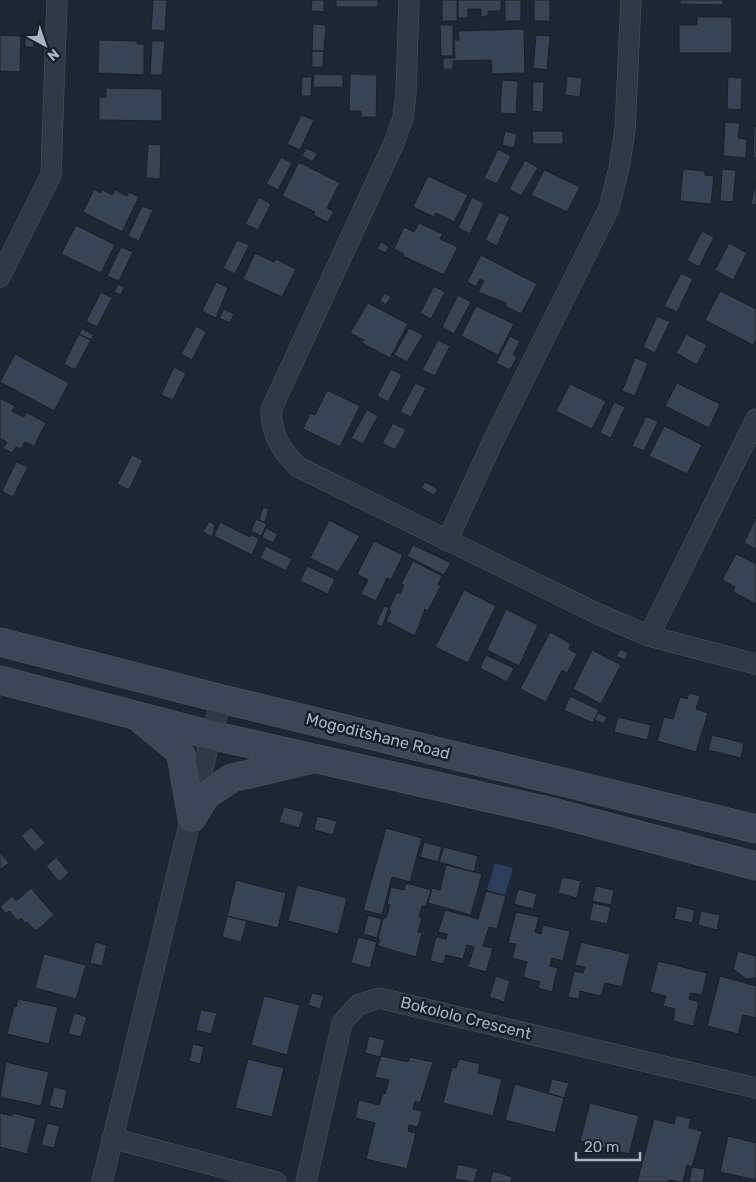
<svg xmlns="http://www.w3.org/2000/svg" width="756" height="1182" viewBox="0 0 756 1182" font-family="Rubik,sans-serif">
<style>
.water{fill:#2d3f5d}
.building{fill:#394457;stroke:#18202d}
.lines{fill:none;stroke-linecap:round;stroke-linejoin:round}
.minor-casing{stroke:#4e5665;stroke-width:21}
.secondary-casing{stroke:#4e5665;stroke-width:29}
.minor{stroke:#303947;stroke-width:20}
.secondary{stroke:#3e475a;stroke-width:28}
.labels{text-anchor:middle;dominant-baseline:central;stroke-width:5;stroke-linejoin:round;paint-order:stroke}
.street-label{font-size:16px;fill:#aab3c4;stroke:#161e2b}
</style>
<rect width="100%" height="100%" fill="#1d2736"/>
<!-- water -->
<path class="water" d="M495,863L513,868L505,895L487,890Z"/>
<!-- building -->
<path class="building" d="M153,0H167L165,31L151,30Z
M312,0H324V12L311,11Z
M336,0H378V7H336Z
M442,0H457V21H442Z
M458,0H501V11H488V16L481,17V9H468V18H458Z
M505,0H521V21H505Z
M534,0H550V21H534Z
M680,0H723V5L680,4Z
M697,17H732V53H679V25H697Z
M313,24L326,25L324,51H312Z
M440,25H453V56H441Z
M524,29L525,73L492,74L491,60L453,61V69H443V58H455L454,40H459L458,31Z
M0,35L21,36L20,72L0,71Z
M536,35L550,36L547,70L533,68Z
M25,37H34V47H25Z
M99,40L137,41V44H144V75L98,73Z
M152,41H165L162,75H150Z
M312,51H324L323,67H312Z
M314,74L343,75V87H313Z
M350,74L377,75L376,117H361V111H349Z
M567,76L582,78L580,97L565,95Z
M302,77H312L311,96H301Z
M728,77L742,78L741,110L727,109Z
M502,80L518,81L516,114L500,113Z
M533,82H544L543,112L532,111Z
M106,88L162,89V121L99,120V97H106Z
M301,115L314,120L300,150L287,144Z
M725,122L740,123L738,138L747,139L746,158L723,156Z
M754,126H756V158H753Z
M505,131L517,134L514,148L502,145Z
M532,131H563V144H533Z
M148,144L161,145L160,179L146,178Z
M306,148L317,153L313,162L302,156Z
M498,149L511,156L497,184L484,178Z
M281,157L292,163L278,190L266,184Z
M525,160L538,168L521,196L509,189Z
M299,162L340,183L327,208L334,211L328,222L313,215L315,212L282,196Z
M683,169L705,171V175L714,176L711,204L680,201Z
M722,169L736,170L733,202L720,201Z
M544,170L580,187L567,212L531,195Z
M428,176L468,195L454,222L436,213L434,217L413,207Z
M756,181V205L751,204Z
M94,189L101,193L102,189L112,195L115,190L127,196L129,192L139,197L122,232L83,212Z
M259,197L271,204L258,230L245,224Z
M472,197L484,203L470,234L458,228Z
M142,206L153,210L139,241L128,236Z
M499,212L510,217L497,246L485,240Z
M419,223L443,234L440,239L458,247L444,275L403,256L404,254L394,249L404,227L414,232Z
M76,225L115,245L101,273L61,254Z
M702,231L714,237L699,267L687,260Z
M237,240L249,245L235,274L223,268Z
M381,242L389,246L386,253L377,249Z
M729,243L747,253L733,280L715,270Z
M121,247L133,252L119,281L107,276Z
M255,253L274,262L276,259L296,269L282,297L243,279Z
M481,255L537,284L521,314L505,306L506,303L478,292L484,281L480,279L476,287L467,282Z
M681,273L693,279L677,312L664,306Z
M216,282L228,288L216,318L202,311Z
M118,284L124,287L121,295L114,292Z
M434,286L445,292L431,319L420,313Z
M720,291L756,309V339L753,345L705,320Z
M101,292L112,298L97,327L86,321Z
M384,293L391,297L386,305L380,301Z
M458,295L471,302L454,334L442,327Z
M368,303L408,324L390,358L362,343L364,340L350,333Z
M476,306L514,324L498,355L461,336Z
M224,309L234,314L230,323L219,318Z
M657,316L670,322L655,353L643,347Z
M196,326L206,332L192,360L181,354Z
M409,328L423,335L407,362L394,355Z
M82,329L94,335L91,340L79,334Z
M79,334L91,340L75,370L64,364Z
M686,334L707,345L697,365L676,353Z
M510,336L520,341L513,355L517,357L510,370L496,363Z
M438,340L450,346L435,376L422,370Z
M15,354L69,383L54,411L0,382Z
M635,358L648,363L635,396L622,391Z
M174,367L186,373L173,400L161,395Z
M391,369L402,375L388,402L377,396Z
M415,383L426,388L411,417L400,412Z
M677,383L720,404L709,428L665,406Z
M570,384L606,401L592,429L556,411Z
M327,390L360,406L340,447L303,429L310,413L315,415Z
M0,398L15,406L12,411L24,417L26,412L46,423L34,446L25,442L21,449L16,447L12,453L3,448L7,442L0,438Z
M614,402L625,407L611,438L600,433Z
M367,410L378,416L363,444L351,438Z
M646,416L658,422L644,451L632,446Z
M393,423L406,430L395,450L382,443Z
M664,426L702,445L687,474L649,456Z
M132,455L143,460L129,490L117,484Z
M16,462L28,467L13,497L2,491Z
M425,482L438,489L434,495L421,488Z
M263,507L269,509L265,522L259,520Z
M756,517V549L744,543Z
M256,519L267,524L261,536L251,531Z
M329,520L360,536L338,572L310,558Z
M209,521L215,525L212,537L203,532Z
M220,522L250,537L251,534L259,539L252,555L214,536Z
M266,528L278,534L273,543L262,537Z
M374,541L403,555L391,580L387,578L376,601L361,594L368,580L357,574Z
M413,545L451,563L444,575L407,556Z
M266,546L292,559L286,571L260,558Z
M736,554L756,564V604L733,592L735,587L722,580Z
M413,561L442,576L438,585L441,586L428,611L425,609L415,636L386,621L391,611L389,609L397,592L400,594L404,585L401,584Z
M307,566L335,579L328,594L300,581Z
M464,590L496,606L468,663L435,647Z
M384,606L389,608L382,627L376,624Z
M506,609L538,625L519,666L487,650Z
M550,632L571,644L569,649L577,654L567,673L562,670L546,702L520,689Z
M620,649L628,653L625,660L616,656Z
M592,650L621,665L601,704L573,689Z
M486,655L514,668L507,682L480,668Z
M689,693L700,696L696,709L708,713L696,752L657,741L664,717L673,719L680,697L687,699Z
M570,696L599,710L593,723L564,710Z
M598,713L607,717L604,724L594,720Z
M618,717L651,725L647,740L614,732Z
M712,735L744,743L741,758L708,750Z
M284,807L304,812L299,828L279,822Z
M317,816L337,821L333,835L314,830Z
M31,827L45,843L35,852L21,836Z
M386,828L422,838L410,882L392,877L382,915L363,910Z
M424,842L442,847L438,862L420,857Z
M444,847L478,856L474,872L439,862Z
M0,852L9,863L0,870Z
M56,857L69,873L59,882L46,866Z
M446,865L482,874L471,915L428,903L432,888L440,890Z
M562,877L581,881L577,898L558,893Z
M236,880L286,893L278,928L227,916Z
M406,883L431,890L426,906H422L419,917L422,918L418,932L422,933L416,957L378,946L380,940L378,939L383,918H386L390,905L387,904L391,887L404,890Z
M297,885L347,898L338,934L288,921Z
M596,886L614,890L611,905L592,901Z
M31,888L54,915L36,931L27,922L25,923L21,918L18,921L9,911L6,914L0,907L12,896L16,901Z
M518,889L537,894L533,909L514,904Z
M486,891L506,896L497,929L489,927L483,946L493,948L486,972L468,967L474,947L467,945L463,959L446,955L443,964L430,961L436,937L446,939L447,934L438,932L445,910L478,919Z
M593,903L611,907L607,924L589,920Z
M677,906L695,910L692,923L674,919Z
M701,911L720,915L717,930L698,925Z
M516,912L539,917L535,932L541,934L543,925L570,931L563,961L552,958L550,966L558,968L552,992L538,988L540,982L523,977L527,962L512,958L516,944L508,943Z
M368,915L382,919L377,938L363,934Z
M227,916L247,921L241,942L222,937Z
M358,937L377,942L370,968L351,963Z
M95,942L107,945L102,966L90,963Z
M581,942L630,954L622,987L605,983L601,996L580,991L579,999L568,997L574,971L583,973L585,967L575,965Z
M738,951L756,956V978L746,979L733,969Z
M44,954L86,965L76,999L35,988Z
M658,961L707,973L702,995L691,993L689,999L699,1002L693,1026L673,1021L675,1009L663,1006L666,996L650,992Z
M496,976L510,981L504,1002L489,997Z
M720,976L756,986V1018L743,1015L738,1034L707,1026Z
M312,993L324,996L320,1009L308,1005Z
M264,996L300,1005L287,1055L251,1045Z
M18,999L58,1007L49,1044L7,1034L14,1006L16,1007Z
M201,1010L217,1013L211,1034L196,1030Z
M74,1013L87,1017L81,1037L68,1034Z
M369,1036L385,1040L380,1057L365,1053Z
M193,1044L204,1047L200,1064L189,1061Z
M381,1056L408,1062L410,1057L433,1062L420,1103L415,1101L413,1109L422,1111L418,1127L409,1125L408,1131L416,1133L407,1169L366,1159L375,1123L355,1118L359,1100L379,1105L383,1093L385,1094L389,1080L375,1077Z
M248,1059L284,1068L272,1117L235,1108Z
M459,1059L480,1064L478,1073L502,1079L493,1116L443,1103L452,1067L456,1068Z
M6,1062L49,1072L41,1106L0,1097Z
M552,1079L569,1083L564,1098L548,1093Z
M515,1084L564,1098L555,1133L505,1120Z
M54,1087L67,1090L63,1109L49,1106Z
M590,1103L639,1116L629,1154L580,1141Z
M0,1113L12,1116L13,1113L36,1119L27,1154L0,1147Z
M676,1115L691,1119L689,1128L702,1131L692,1167L687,1165L683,1182L669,1180L668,1182H637L654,1119L674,1124Z
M47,1123L60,1126L54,1148L41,1145Z
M728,1136L756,1143V1180L720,1172Z
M458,1164L478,1169L474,1182L455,1179Z
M692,1167L705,1169L703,1182H689Z
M493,1171L512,1177L511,1182H490Z"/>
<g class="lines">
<!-- minor casing -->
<g class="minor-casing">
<path id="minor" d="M409,0L406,93L403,118L394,143L271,410C272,435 280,449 298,467L598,614L649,636L756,664
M0,277L51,175L57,0
M447,541L493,441L609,208L619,168L625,130L631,0
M649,636L756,419
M112,1138L276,1182
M102,1182L211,735L222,699
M306,1182L342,1023L358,1005L379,998L756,1088"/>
</g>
<!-- secondary casing -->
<g class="secondary-casing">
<path id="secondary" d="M0,642L222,699L756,829
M0,680L211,735L552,812L756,866
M143,721L176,748L181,755L192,818
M192,818L206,795L232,778L309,760"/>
</g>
<!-- minor -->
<use href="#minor" class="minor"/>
<!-- secondary -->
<use href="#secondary" class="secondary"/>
</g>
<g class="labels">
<!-- street labels -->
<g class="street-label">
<text transform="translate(378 736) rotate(14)">Mogoditshane Road</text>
<text transform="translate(466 1018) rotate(14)">Bokololo Crescent</text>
</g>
</g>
<!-- north arrow -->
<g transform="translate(45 45) rotate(140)" stroke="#161e2b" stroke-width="4" paint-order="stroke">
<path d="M0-4L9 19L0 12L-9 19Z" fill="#aab3c4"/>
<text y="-8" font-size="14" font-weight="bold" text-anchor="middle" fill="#aab3c4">N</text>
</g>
<!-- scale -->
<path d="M576 1152v8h64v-8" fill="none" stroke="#aab3c4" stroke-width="2.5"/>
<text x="584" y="1152" font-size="15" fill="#aab3c4" stroke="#161e2b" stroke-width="4" paint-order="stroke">20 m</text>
</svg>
